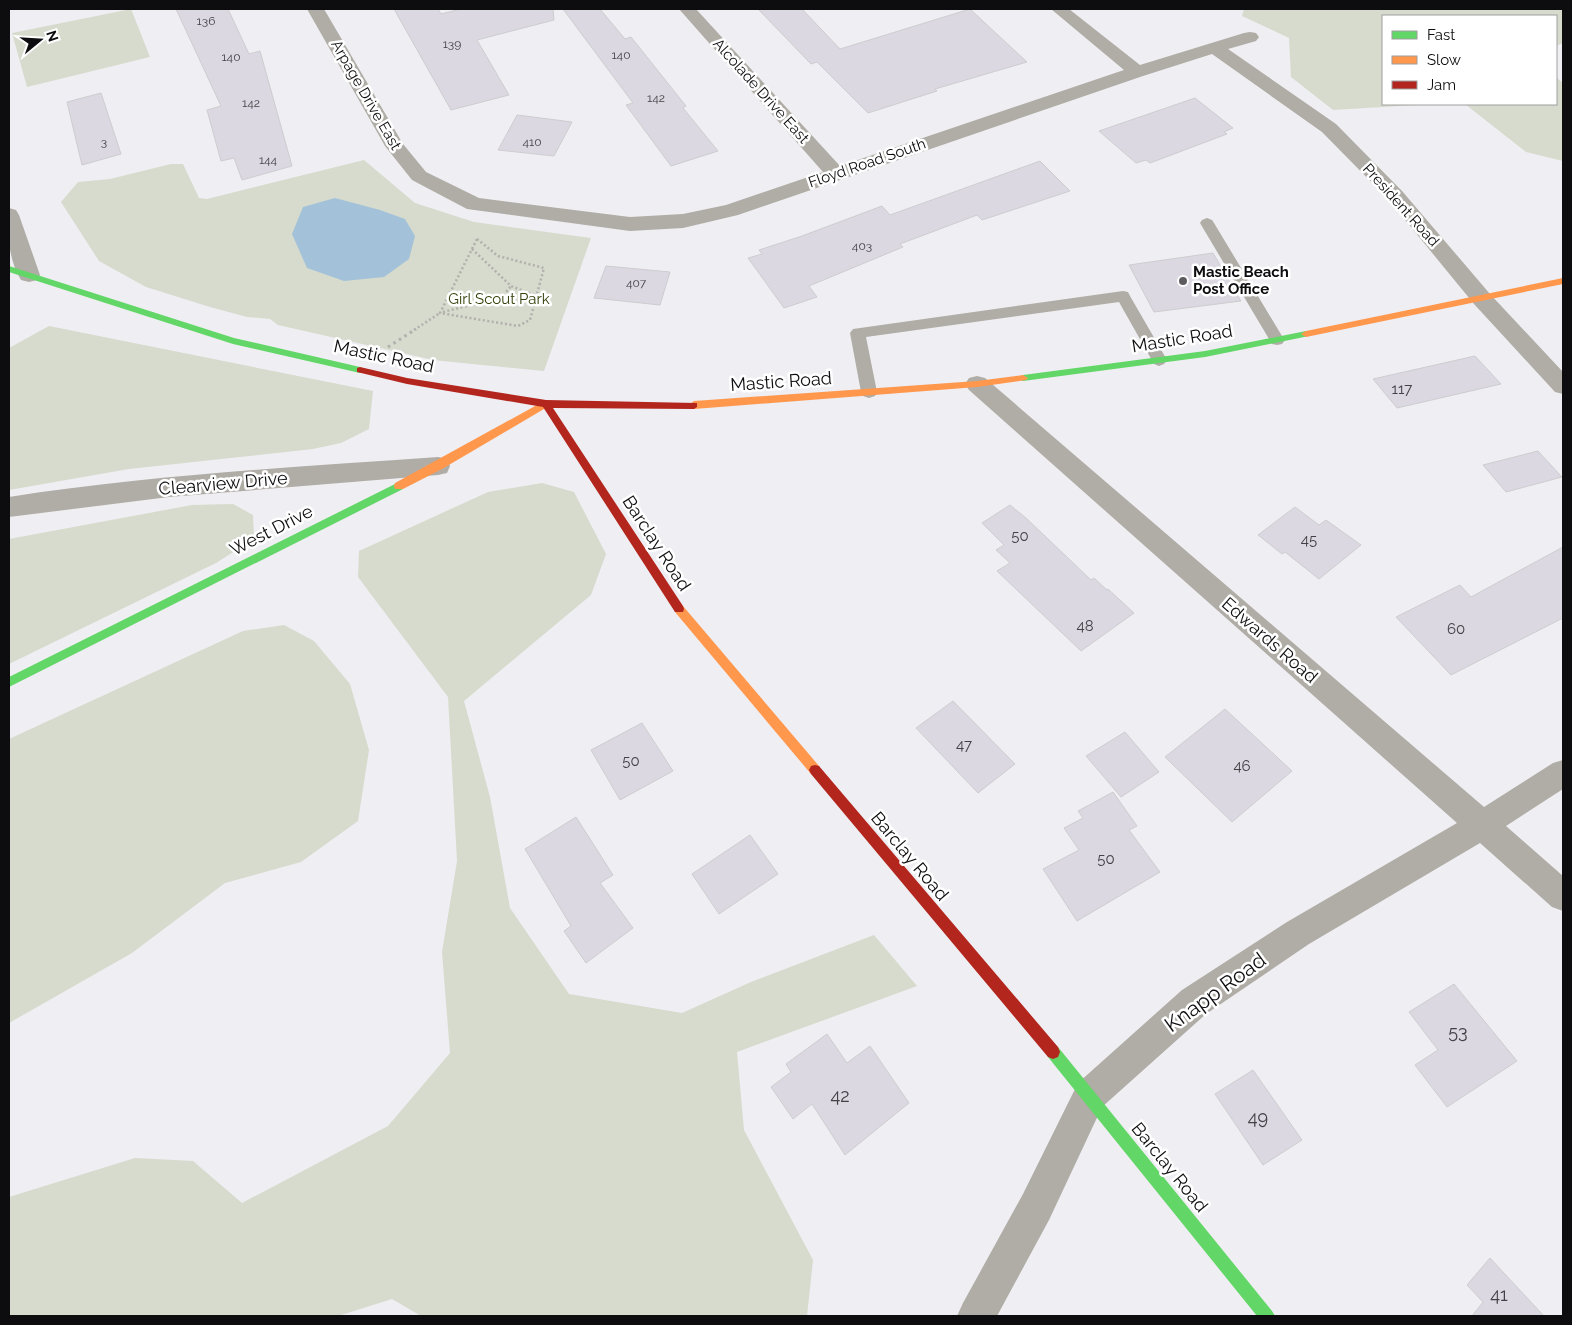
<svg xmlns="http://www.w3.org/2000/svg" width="1572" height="1325" viewBox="0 0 1572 1325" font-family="Raleway,sans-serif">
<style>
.green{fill:#d6dbcd}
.water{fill:#a3c2d9}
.building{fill:#dcd8e2;stroke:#cdcdcf}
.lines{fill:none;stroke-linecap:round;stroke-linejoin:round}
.path-far1{stroke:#b2afad;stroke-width:2.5;stroke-dasharray:2 2.5;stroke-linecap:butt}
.path{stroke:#b2afad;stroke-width:3;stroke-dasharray:2.5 4;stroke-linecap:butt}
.lane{fill:#b0aca6;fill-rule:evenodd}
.street{fill:#b0aca6;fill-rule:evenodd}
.fast{fill:#63d668;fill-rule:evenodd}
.slow{fill:#ff974d;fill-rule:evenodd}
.jam{fill:#b3261e;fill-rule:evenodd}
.poi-dot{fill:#5c5c5e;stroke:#fff;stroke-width:2}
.labels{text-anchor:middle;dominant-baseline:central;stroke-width:5;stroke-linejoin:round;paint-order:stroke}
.far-number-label{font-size:12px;fill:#424145}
.far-street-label{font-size:15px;fill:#0d0d0f;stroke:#fff}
.far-poi-label{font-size:15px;font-weight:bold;fill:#0d0d0f;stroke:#fff;text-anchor:start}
.far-park-label{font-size:15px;fill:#33400a;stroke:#fff}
.number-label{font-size:15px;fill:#424145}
.street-label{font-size:18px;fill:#0d0d0f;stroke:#fff}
.near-number-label{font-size:18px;fill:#424145}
.near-street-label{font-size:21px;fill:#0d0d0f;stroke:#fff}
</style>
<rect width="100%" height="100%" fill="#efeef2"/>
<!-- green -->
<path class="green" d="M131,9L150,57L27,87L12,33Z
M1244,9H1563V43L1556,46V16H1383V104H1432L1333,110L1291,77L1289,38L1242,16Z
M1556,77L1563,83V161L1526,152L1465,104H1556Z
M364,160L415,203L474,222L591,238L544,371L433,360L278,325L270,319L247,317L210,307L146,287L99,261L61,202L78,182L110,179L171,164H183L199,198L207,199Z
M49,326L373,391L369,429L341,443L313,449L129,469L9,490V348Z
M542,483L574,492L606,554L591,595L464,701L490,797L510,908L569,994L682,1013L751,982L874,935L917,986L737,1052L744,1130L813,1260L807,1316H421L392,1299L338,1316H9V1197L135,1158L193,1161L242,1203L388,1126L450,1053L442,952L457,861L448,697L358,577L359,551L488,492Z
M233,504L253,515L254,539L216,563L9,664V539L192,505Z
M284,625L314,641L350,684L369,750L358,821L301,862L225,883L132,953L9,1023V739L243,631Z"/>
<!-- water -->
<path class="water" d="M335,198L380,210L405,219L415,236L409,259L384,277L344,281L307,268L292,234L303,207Z"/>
<!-- building -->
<path class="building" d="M176,9H228L249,54L260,51L292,166L242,180L234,158L221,161L207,110L221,106Z
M394,9H438L441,14L461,9H553L554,20L477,40L509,95L451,110Z
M563,9H600L625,39L631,37L686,106L683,108L718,151L671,166L626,105L633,103Z
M758,9H802L840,49L970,9L1027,62L935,89L937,91L868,113L817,62L811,64Z
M101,93L121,154L82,165L67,102Z
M1195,98L1233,128L1224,132L1227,134L1150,163L1146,160L1136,163L1099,131Z
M517,115L572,122L554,156L498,150Z
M1040,161L1070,191L982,220L977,215L900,244L903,247L809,286L817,297L784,308L748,258L762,254L759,250L802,236L882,206L890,215Z
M1213,253L1241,301L1154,312L1129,265Z
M606,266L670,272L660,305L594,298Z
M1475,356L1501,384L1397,408L1373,379Z
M1538,451L1562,477L1506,492L1483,465Z
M1010,505L1026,518L1091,580L1094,578L1107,590L1108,589L1134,613L1081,651L997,571L1010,563L996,550L1004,545L982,523Z
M1295,507L1319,525L1326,520L1361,545L1319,579L1285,552L1282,554L1258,535Z
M1563,547V618L1451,675L1396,617L1460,585L1471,597Z
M953,701L1015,764L978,793L916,728Z
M1225,709L1292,771L1232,822L1165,757Z
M642,723L673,771L620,800L591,750Z
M1125,732L1159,772L1121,797L1086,756Z
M1113,792L1137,826L1129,830L1160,872L1077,921L1043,869L1079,850L1064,828L1083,818L1078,811Z
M576,817L613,875L600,883L633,928L586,963L564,931L571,926L525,849Z
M750,835L778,874L719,914L692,874Z
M1454,984L1517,1061L1447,1107L1415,1065L1438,1050L1409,1012Z
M827,1034L847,1063L870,1046L909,1103L845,1155L812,1104L793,1119L771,1087L791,1072L786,1064Z
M1253,1070L1302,1140L1263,1165L1215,1094Z
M1490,1258L1544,1316H1472L1483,1302L1467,1285Z"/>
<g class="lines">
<!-- path-far1 -->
<path class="path-far1" d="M477,239L498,256L544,268L530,320L518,326L440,313Z
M472,249L511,286L536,296
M443,312L502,297L511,286
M414,330L440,313"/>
<!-- path -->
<path class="path" d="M388,347L416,329"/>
<!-- lane -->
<path class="lane" d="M1207,218L1212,220L1214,223L1282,336L1285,340L1282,344L1277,345L1272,344L1200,223L1202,220Z
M1123,291L1128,292L1130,296L1167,360L1164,364L1159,366L1154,364L1119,302L866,337L877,392L875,396L869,398L863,396L861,392L850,333L853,329Z"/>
<!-- street -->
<path class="street" d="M307,9H324L403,144L426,172L479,198L630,217L683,214L726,205L823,172L679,9H696L840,166L1124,70L1051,9H1069L1140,65L1244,33L1250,32L1256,33L1259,37L1256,41L1228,49L1336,124L1402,191L1490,294L1563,372V394L1555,392L1474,304L1388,199L1322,132L1212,54L1143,76L738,215L683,228L630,231L467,209L412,180L385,146Z
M9,208L16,210L19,215L40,275L37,280L29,282L21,280C8,259 7,232 9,208Z
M977,376L985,378L1484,807L1553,763L1563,760V789L1506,826L1563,876V911L1552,907L1480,843L1309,944L1206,1014L1102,1107L1049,1220L997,1316H957L963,1303L1023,1194L1078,1083L1182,990L1287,922L1457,823L969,390L965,384L969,378Z
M438,457L447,459L450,466L447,473L438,475L169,497L9,517V497C151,475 295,467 438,457Z"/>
<!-- fast -->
<path class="fast" d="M9,266L234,338L360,367L365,370L360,373L233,344L9,272Z
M1306,331L1309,332V336L1205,357L1023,381L1018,378L1023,375L1205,351Z
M399,482L404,486L403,489L9,687V677Z
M1053,1045L1058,1047L1272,1311L1275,1316H1257L1048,1057L1046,1052L1048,1047Z"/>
<!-- slow -->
<path class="slow" d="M1563,278V284L1306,337L1301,334L1306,331Z
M1023,375L1028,378L1026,380L977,387L694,409L689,405L694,401L977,381Z
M546,400L549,402V406L442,469L403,489H395L394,486L395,483Z
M679,604L683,606L819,766L821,770L819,774L815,775L811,774L675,612L674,609L675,606Z"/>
<!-- jam -->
<path class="jam" d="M360,367L407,378L546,400L697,403V407L694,409L553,408L683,606L684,609L683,612H675L543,407L407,384L357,372V368Z
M815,765L819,766L1058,1047L1060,1052L1058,1057L1053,1059L1048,1057L811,774L809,770L811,766Z"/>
</g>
<!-- markers -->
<circle class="poi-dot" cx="1183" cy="281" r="5"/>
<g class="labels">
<!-- far-number labels -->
<g class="far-number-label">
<text x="206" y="21">136</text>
<text x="452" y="44">139</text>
<text x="621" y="55">140</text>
<text x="231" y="57">140</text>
<text x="656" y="98">142</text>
<text x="251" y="103">142</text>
<text x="104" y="142">3</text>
<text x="532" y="142">410</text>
<text x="268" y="160">144</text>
<text x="862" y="246">403</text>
<text x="636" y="283">407</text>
</g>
<!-- far-street labels -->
<g class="far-street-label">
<text transform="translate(761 91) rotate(48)">Alcolade Drive East</text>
<text transform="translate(366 95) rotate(60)">Arpage Drive East</text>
<text transform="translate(867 163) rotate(-19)">Floyd Road South</text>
<text transform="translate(1401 205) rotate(48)">President Road</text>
</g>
<!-- far-poi labels -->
<g class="far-poi-label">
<text x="1193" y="272">Mastic Beach<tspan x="1193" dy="17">Post Office</tspan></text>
</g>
<!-- far-park labels -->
<g class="far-park-label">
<text x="499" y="299">Girl Scout Park</text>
</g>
<!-- number labels -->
<g class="number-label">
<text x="1402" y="389">117</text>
<text x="1020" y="536">50</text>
<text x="1309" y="540">45</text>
<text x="1085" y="626">48</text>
<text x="1456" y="629">60</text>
<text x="964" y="745">47</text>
<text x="631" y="761">50</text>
<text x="1242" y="766">46</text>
<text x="1106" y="859">50</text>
</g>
<!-- street labels -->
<g class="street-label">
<text transform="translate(1182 338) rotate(-9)">Mastic Road</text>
<text transform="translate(384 356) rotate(12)">Mastic Road</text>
<text transform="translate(781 381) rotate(-4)">Mastic Road</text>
<text transform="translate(223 483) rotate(-5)">Clearview Drive</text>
<text transform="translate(271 530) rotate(-27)">West Drive</text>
<text transform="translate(657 543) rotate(57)">Barclay Road</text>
<text transform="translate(1270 640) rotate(41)">Edwards Road</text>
<text transform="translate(910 856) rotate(50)">Barclay Road</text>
<text transform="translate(1170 1167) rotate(51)">Barclay Road</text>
</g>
<!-- near-number labels -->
<g class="near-number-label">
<text x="1458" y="1031">53</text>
<text x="840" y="1095">42</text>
<text x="1258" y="1117">49</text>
<text x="1499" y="1294">41</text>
</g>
<!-- near-street labels -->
<g class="near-street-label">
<text transform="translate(1215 992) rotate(-36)">Knapp Road</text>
</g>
</g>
<!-- border -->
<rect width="1572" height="1325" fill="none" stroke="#0d0d0f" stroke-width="20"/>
<!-- legend -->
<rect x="1382" y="15" width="175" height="90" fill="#ffffff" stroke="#9e9e9f"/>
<rect x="1392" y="31" width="25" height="8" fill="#63d668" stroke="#9e9e9f"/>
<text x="1427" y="40" font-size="15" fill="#0d0d0f">Fast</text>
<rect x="1392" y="56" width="25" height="8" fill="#ff974d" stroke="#9e9e9f"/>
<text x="1427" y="65" font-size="15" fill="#0d0d0f">Slow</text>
<rect x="1392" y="81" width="25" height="8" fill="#b3261e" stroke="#9e9e9f"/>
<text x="1427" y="90" font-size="15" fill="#0d0d0f">Jam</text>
<!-- north arrow -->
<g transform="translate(40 40) rotate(72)" stroke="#ffffff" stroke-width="4" paint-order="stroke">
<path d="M0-4L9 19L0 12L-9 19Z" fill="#0d0d0f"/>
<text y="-8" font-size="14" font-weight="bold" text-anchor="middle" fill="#0d0d0f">N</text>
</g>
</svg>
